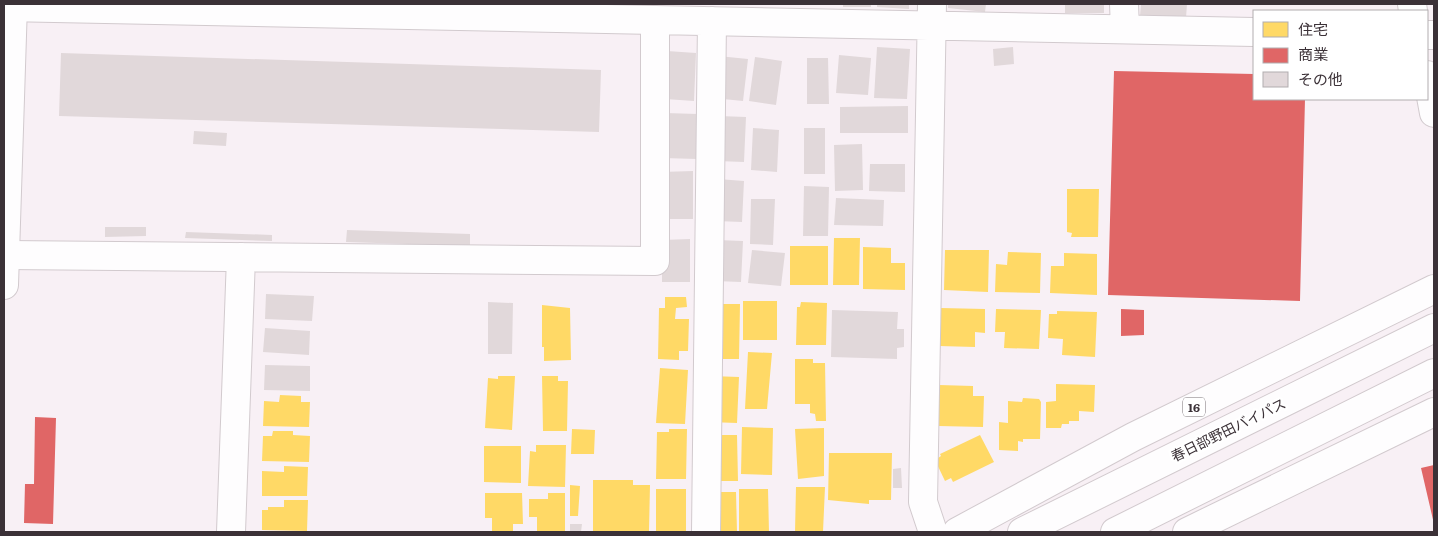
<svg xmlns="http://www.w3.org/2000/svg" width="1438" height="536" viewBox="0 0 1438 536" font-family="Literata,'Noto Sans JP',serif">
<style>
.homes{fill:#ffd966}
.shops{fill:#e06666}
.building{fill:#e1d8da}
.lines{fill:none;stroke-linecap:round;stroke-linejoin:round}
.street-casing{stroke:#d2cace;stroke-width:30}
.primary-casing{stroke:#d2cace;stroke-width:30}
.highway-casing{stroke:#d2cace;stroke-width:30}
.street{stroke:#fefdfe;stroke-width:28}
.primary{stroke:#fefdfe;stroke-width:28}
.highway{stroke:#fefdfe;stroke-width:28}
.labels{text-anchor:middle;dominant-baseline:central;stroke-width:5;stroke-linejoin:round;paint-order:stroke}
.shield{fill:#fff;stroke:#766f73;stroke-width:1}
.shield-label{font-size:12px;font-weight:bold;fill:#3b3137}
.street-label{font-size:14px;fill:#3b3137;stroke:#fff}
</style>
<rect width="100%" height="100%" fill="#f8f0f5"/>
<!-- homes -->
<path class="homes" d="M1067,189H1099L1098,237H1071L1072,233L1067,232Z
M834,238H860L859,285H833Z
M790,246H828V285H790Z
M863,247L891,248V263H905V290L863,289Z
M945,250H989L988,292L944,290Z
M1008,252L1041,253L1040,293L995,292L996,264L1007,265Z
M1064,253L1097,254V295L1050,293L1051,266H1064Z
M665,297H686L687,307L676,308L675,319H689L688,351H679V360L658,359L659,308H665Z
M743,301H777V340H743Z
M801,302L827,303L826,345H796L797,307H800Z
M713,304H740L739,359H712Z
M542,305L570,308L571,360L544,361V347H542Z
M941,308L985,309V333L975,332V347L939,346Z
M996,309L1041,310L1039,349L1004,348L1005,332H995Z
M1057,311L1097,312L1095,357L1062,355L1063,339L1048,338L1049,314H1057Z
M748,352L772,353L767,409H745Z
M795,359H813V363H825L826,421H816L815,414L810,413V404H795Z
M660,368L688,370L685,424L656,423Z
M498,376H515L512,430L485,428L488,378L498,379Z
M542,376H558V381H568L567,431H543Z
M711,376L739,377L737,423L709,422Z
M1056,384L1095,385L1094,412L1079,411V421H1069V424H1062L1061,428H1046V402L1056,401Z
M939,385L973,386V396H984L983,427L939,426Z
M280,395L301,396V402H310L309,427L263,426L264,401L279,402Z
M1023,398L1039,399L1041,402L1040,439H1023V442L1018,441V451L999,450V422L1008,423V401L1022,402Z
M742,427L773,428L772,475L741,474Z
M824,428V476L798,479L795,429Z
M572,429L595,430L594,454H571Z
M669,429H687L686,479H656L657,432H669Z
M273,431H293V435L310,436L309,462L262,461L263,436H272Z
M709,435H737L738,481H709Z
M980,435L994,462L953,482L951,478L945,481L935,460L941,456L940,454Z
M536,445H566L565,487L528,486L530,451L536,452Z
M484,446H521V483L484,482Z
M829,453H892L891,500H869V504L828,500Z
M284,466L308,467L307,496H262V471L284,472Z
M593,480H633V485H650L649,532L593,531Z
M570,485L580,486L578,516H570Z
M796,487H825L823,532H795Z
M656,489H686V532H656Z
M739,489H768L769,532H739Z
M715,492H736L737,532H712Z
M485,493H522L523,524H513V532H492V518H485Z
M548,493H565V532H537V517H529V499H548Z
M284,500H308L307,531L262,530V510H268V507H284Z"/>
<!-- shops -->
<path class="shops" d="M1114,71L1254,74V99H1305L1300,301L1108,295Z
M1121,309L1144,310V335L1121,336Z
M35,417L56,418L53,524L24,523L25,484H34Z
M1434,465V524L1421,468Z"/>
<!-- building -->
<path class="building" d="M843,4H871V7H843Z
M877,4H909V9L877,7Z
M948,4H986L985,12L948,8Z
M1065,4H1104V13H1065Z
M1141,4H1187L1186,18L1140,16Z
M877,47L910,49L907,99L874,98Z
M1013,47L1014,64L994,66L993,49Z
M667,51L696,53L694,101L665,99Z
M61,53L601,70L599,132L59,116Z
M839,55L871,58L868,95L836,93Z
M718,56L748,59L743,101L713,98Z
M755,57L782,61L776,105L749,101Z
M807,58H828L829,104H807Z
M908,106V133H840V107Z
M665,113L698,114L697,159L663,158Z
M719,116L746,117L744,162L717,161Z
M753,128L779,130L777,172L751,170Z
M804,128H825V174H804Z
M194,131L227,133L226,146L193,144Z
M862,144L863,190L835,191L834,145Z
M870,164H905V192L869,191Z
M693,171V219H661V172Z
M718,179L744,181L742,222L716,221Z
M804,186L829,187L828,236H803Z
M836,198L884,200L883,226L834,225Z
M751,199H775L773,245L750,244Z
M105,227H146V236L105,237Z
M347,230L470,234V246L346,242Z
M186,232L272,235V241L185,238Z
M690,239V282H662V240Z
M717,240L743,241L741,282L715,281Z
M752,250L785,253L781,286L748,283Z
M266,294L314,296L312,321L265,319Z
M488,302L513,303L512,354H488Z
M832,310L898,312L897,329H904V347L897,348V359L831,357Z
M265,328L310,331L309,355L263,352Z
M265,365L310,366V391L264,390Z
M901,468L902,488H893V469Z
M570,524H582L581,532H570Z"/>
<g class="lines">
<!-- street casing -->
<g class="street-casing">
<path id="street" d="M932,4L923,502L933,532
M1124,4L1125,29
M1412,4L1413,11
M4,7L1254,32
M1427,35H1434
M1427,75L1434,113
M6,255L655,261V20
M231,532L241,257
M706,532L712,21"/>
</g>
<!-- primary casing -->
<g class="primary-casing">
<path id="primary" d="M4,285L13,4"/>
</g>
<!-- highway casing -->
<g class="highway-casing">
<path id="highway" d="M957,532L1133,437L1434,289
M1022,532L1434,328
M1115,532L1434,373
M1187,532L1434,412"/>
</g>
<!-- street -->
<use href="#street" class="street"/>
<!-- primary -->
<use href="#primary" class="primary"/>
<!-- highway -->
<use href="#highway" class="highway"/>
</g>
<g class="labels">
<!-- shield labels -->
<rect class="shield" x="1183" y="397.5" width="22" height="19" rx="4"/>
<g class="shield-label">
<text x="1194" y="407">16</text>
</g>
<!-- street labels -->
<g class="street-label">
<text transform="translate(1228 429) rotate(-26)">春日部野田バイパス</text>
</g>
</g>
<!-- border -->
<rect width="1438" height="536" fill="none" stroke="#3b3137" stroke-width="10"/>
<!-- legend -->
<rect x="1253" y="10" width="175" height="90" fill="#ffffff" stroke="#b1adaf"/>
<rect x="1263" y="22" width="25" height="15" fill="#ffd966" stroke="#b1adaf"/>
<text x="1298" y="35" font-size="15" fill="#3b3137">住宅</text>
<rect x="1263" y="48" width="25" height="15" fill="#e06666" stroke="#b1adaf"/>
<text x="1298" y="60" font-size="15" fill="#3b3137">商業</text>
<rect x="1263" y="72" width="25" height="15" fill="#e1d8da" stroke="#b1adaf"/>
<text x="1298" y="85" font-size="15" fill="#3b3137">その他</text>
</svg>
